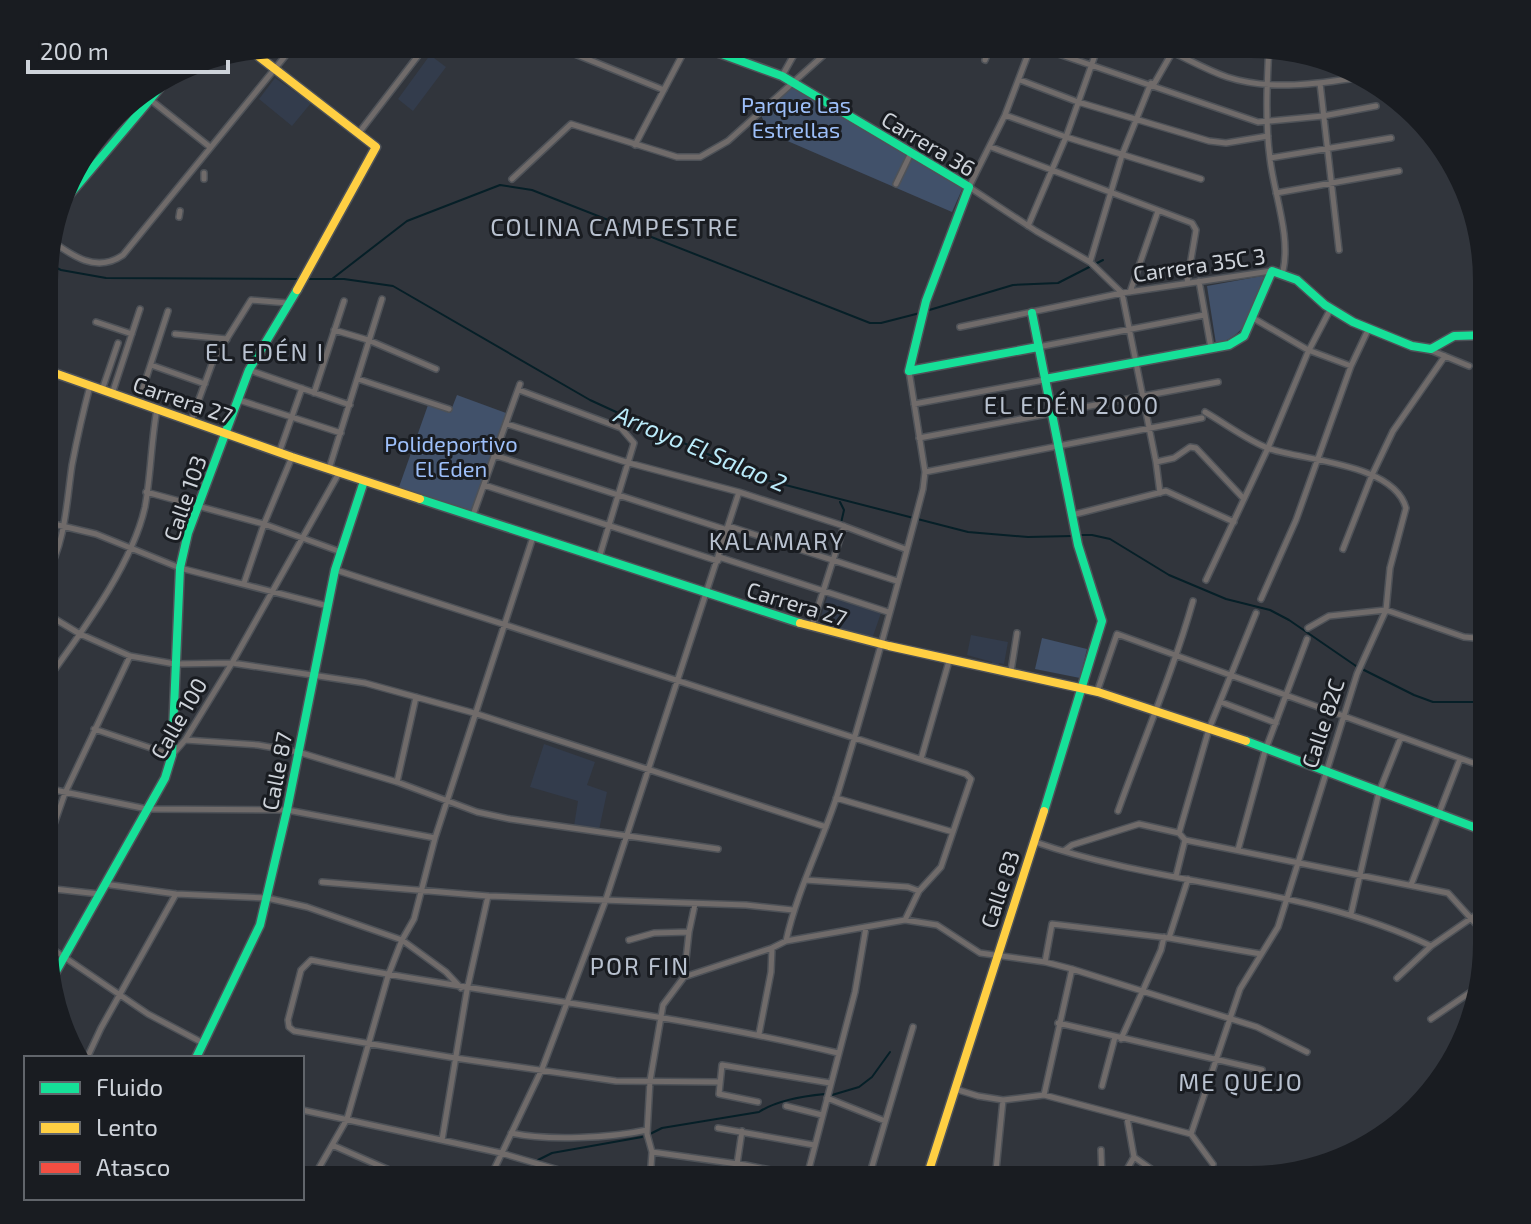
<svg xmlns="http://www.w3.org/2000/svg" width="1531" height="1224" viewBox="0 0 1531 1224" font-family="'Exo 2',sans-serif">
<style>
.built{fill:#333c4c}
.green{fill:#41516a}
.lines{fill:none;stroke-linecap:round;stroke-linejoin:round}
.stream{stroke:#061f27;stroke-width:2}
.street-casing{stroke:#4e5258;stroke-width:8}
.fast-casing{stroke:#4e5258;stroke-width:11}
.slow-casing{stroke:#4e5258;stroke-width:11}
.jam-casing{stroke:#4e5258;stroke-width:11}
.street{stroke:#706b6a;stroke-width:5}
.fast{stroke:#16e098;stroke-width:8}
.slow{stroke:#ffcf43;stroke-width:8}
.jam{stroke:#f24e42;stroke-width:8}
.labels{text-anchor:middle;dominant-baseline:central;stroke-width:6;stroke-linejoin:round;paint-order:stroke}
.park-label{font-size:22px;fill:#9dbff9;stroke:#191c21}
.street-label{font-size:22px;fill:#ced3da;stroke:#191c21}
.neighbourhood-label{font-size:24px;letter-spacing:2px;fill:#b9c2d0;stroke:#191c21}
.water-label{font-size:24px;font-style:italic;fill:#baebfa;stroke:#191c21}
</style>
<rect width="100%" height="100%" fill="#31353c"/>
<!-- built -->
<path class="built" d="M430,55L446,67L413,111L398,99Z
M275,78L311,103L292,126L259,99Z
M828,594L881,613L872,639L819,623Z
M971,635L1008,642L1004,664L999,663L998,669L991,667L992,662L967,655Z
M544,744L595,762L587,785L607,792L599,830L574,826L578,801L530,787Z"/>
<!-- green -->
<path class="green" d="M793,86L963,187L952,212L769,133L761,115Z
M1262,276L1266,277C1253,307 1250,335 1216,344L1207,286Z
M457,395L506,413L471,513L399,487L428,405L450,413Z
M1042,638L1087,649L1080,678L1035,669Z"/>
<g class="lines">
<!-- stream -->
<path class="stream" d="M46,263L61,270L106,278L299,279
M306,279H344L393,286L590,400L762,479L968,532L1028,537L1072,536
M332,279L407,221L500,185L532,190L870,323H881L920,313
M926,311L1013,285L1058,283L1103,260
M840,502L844,510L841,523
M1078,535H1092L1110,539L1169,575L1226,599L1270,610L1289,620L1356,666L1414,695L1433,702H1487
M832,1095L859,1087L872,1077L890,1052
M650,1134L662,1128L759,1112C777,1100 804,1096 825,1094
M538,1160L552,1153L642,1137
M496,1172C506,1166 516,1170 527,1167
M470,1180L489,1175"/>
<!-- street casing -->
<g class="street-casing">
<path id="street" d="M550,44L664,90
M1032,44L1005,115L969,187L1036,231L1090,262L1122,293L1156,462L1160,493
M1153,44C1178,53 1201,68 1227,77C1270,91 1318,84 1362,77
M1032,45L1258,122L1323,116L1376,106
M1269,45C1267,83 1265,121 1270,159C1274,194 1291,236 1283,271
M985,60L991,44
M782,76L800,44
M1020,80L1078,102L1209,141L1226,143L1268,136
M1320,83L1339,250
M1154,84L1173,51
M152,101L210,147
M1005,115L1066,137L1201,179
M358,134L427,44
M635,145L688,44
M991,147L1192,223L1196,230L1187,283
M1270,158L1391,138
M204,179V173
M512,179L571,124L677,157H700L728,141L836,44
M896,184L911,153
M1276,193L1399,171
M179,217L180,211
M1028,226L1066,137L1099,44
M49,239C71,255 96,274 123,255L295,44
M1090,262L1122,155L1151,83
M1199,281L1211,348
M1130,292L1158,211
M1253,318L1308,350L1351,366
M96,322L132,334
M960,327L1122,293L1271,271
M334,330L368,340L436,369
M175,334L227,339
M1038,347L1204,315
M1430,350L1469,366
M151,365L205,384
M249,370L350,405
M358,379L449,409
M102,390L118,343
M519,390L621,428L634,443L599,558
M142,391L168,311
M314,393L344,301
M112,394L140,309
M239,400L341,433
M914,404L1044,380
M191,421L213,361L251,300L288,303
M507,424L629,463L739,492L841,525L905,549
M919,438L1218,382
M279,453L302,388
M494,455L727,530
M1156,462L1174,458L1190,447L1196,448L1244,499
M329,469L382,299
M925,472L1202,418
M484,485L718,561
M146,492L264,524L341,552
M473,515L520,384
M1072,515L1166,491L1234,522
M45,522L96,534L180,568L328,606
M728,526L897,581
M1343,549L1372,475L1393,431L1445,356
M719,557L888,612
M336,570L966,774L971,779L941,867L919,891L905,920
M45,578C66,541 66,506 72,465C77,439 83,412 90,386
M1206,580L1268,448L1308,352L1330,310
M244,583L264,524L292,457
M1261,599L1296,520L1351,366L1368,330
M45,613L80,634L130,656L175,664L232,663L365,683L474,713L826,827
M812,626L844,526
M1308,628L1329,616L1386,610L1464,637L1487,639
M1011,671L1017,633
M45,683C80,634 132,566 145,507C151,475 151,441 157,409
M1097,692L1117,634L1487,768
M1221,702L1276,723
M94,729L172,755L185,740L232,663L339,473
M185,740L258,745L298,752L397,782L477,812L510,819L718,849
M921,759L949,661
M397,782L416,697
M45,788L147,809L287,810L435,838
M836,798L953,832
M1118,811C1143,741 1173,672 1193,601
M1185,840L1448,893L1486,935
M1185,840L1179,833L1209,729L1256,613
M1035,842C1164,887 1307,886 1431,946
M45,850L65,793L130,656
M1238,850L1265,751L1307,639
M1064,851L1072,845L1139,824L1179,833
M1176,876L1185,840
M805,880L908,887L919,891
M322,882L488,896L746,905L793,910
M104,884L176,894L267,898L307,907L402,940L446,972L461,988
M1411,885L1460,759
M45,888L99,894
M1351,914L1379,792L1401,737
M1169,938L1188,879
M629,940L654,933L689,932
M786,941C797,891 821,845 837,796C868,695 896,592 923,489L925,472L909,371
M45,944L148,1014L203,1043
M1045,962L1052,924L1169,938L1261,954
M684,977L772,948L786,941L905,920L937,925L980,953L1045,962L1072,969L1257,1027L1307,1052
M1397,978L1431,946L1486,908
M1431,1019L1481,985
M1058,1023L1262,1070
M759,1034L771,972L772,948
M1121,1039L1161,950L1164,937
M87,1058L101,1028L176,894
M719,1082L616,1081L455,1058L294,1031L289,1027L288,1020L301,970L311,960C486,995 664,1011 838,1053
M1102,1086L1115,1037
M955,1089L978,1096L1003,1100L1044,1095L1191,1134
M1044,1095L1072,969
M827,1098L885,1121
M758,1102L719,1094L722,1065L830,1083
M786,1106L822,1115
M302,1110L501,1153L593,1180
M718,1128L814,1145
M511,1133C547,1141 611,1138 647,1130
M1191,1134L1240,989L1278,927L1357,674L1386,610L1390,568L1406,508C1394,464 1307,461 1270,449C1248,441 1226,424 1205,412
M1191,1134L1213,1164
M442,1140L467,990L488,896
M332,1145L412,1180
M1101,1150L1102,1180
M652,1152L745,1165L806,1177
M1134,1157L1164,1178
M737,1164L742,1131
M312,1180L347,1119L388,976L402,940L414,919L435,838L533,537
M489,1180L542,1069L605,902L739,492
M650,1180L652,1152L647,1134L650,1081L663,1005L684,977L689,932L695,904
M741,1180L745,1165
M806,1180L855,992L866,927
M868,1180L913,1027
M995,1180L1003,1100
M1121,1180L1134,1157L1127,1118"/>
</g>
<!-- fast casing -->
<g class="fast-casing">
<path id="fast" d="M705,44L719,53L782,76L969,187L926,301L909,371L1038,347
M60,206L170,76
M1032,313L1078,545L1102,621L1044,811
M1045,379L1229,345L1244,336L1272,271L1297,280L1325,305L1353,322L1412,346L1431,349L1454,336L1487,335
M420,499L800,623
M1246,741L1487,832
M50,982L165,778L172,755L180,568L188,533L249,370L297,290
M196,1058L260,925L287,810L335,570L364,481"/>
</g>
<!-- slow casing -->
<g class="slow-casing">
<path id="slow" d="M249,49L376,147L297,290
M46,370L292,457L420,499
M800,623L889,646L1098,692L1246,741
M926,1180L1044,811"/>
</g>
<!-- jam casing -->
<g class="jam-casing">
<path id="jam" d="M72,171L138,94"/>
</g>
<!-- street -->
<use href="#street" class="street"/>
<!-- fast -->
<use href="#fast" class="fast"/>
<!-- slow -->
<use href="#slow" class="slow"/>
<!-- jam -->
<use href="#jam" class="jam"/>
</g>
<g class="labels">
<!-- park labels -->
<g class="park-label">
<text x="796" y="104">Parque Las<tspan x="796" dy="25">Estrellas</tspan></text>
<text x="451" y="443">Polideportivo<tspan x="451" dy="25">El Eden</tspan></text>
</g>
<!-- street labels -->
<g class="street-label">
<text transform="translate(929 143) rotate(31)">Carrera 36</text>
<text transform="translate(1199 264) rotate(-8)">Carrera 35C 3</text>
<text transform="translate(183 399) rotate(19)">Carrera 27</text>
<text transform="translate(184 498) rotate(-71)">Calle 103</text>
<text transform="translate(797 603) rotate(17)">Carrera 27</text>
<text transform="translate(178 718) rotate(-60)">Calle 100</text>
<text transform="translate(1322 723) rotate(-72)">Calle 82C</text>
<text transform="translate(276 771) rotate(-79)">Calle 87</text>
<text transform="translate(999 889) rotate(-72)">Calle 83</text>
</g>
<!-- neighbourhood labels -->
<g class="neighbourhood-label">
<text x="615" y="226">COLINA CAMPESTRE</text>
<text x="265" y="351">EL EDÉN I</text>
<text x="1072" y="404">EL EDÉN 2000</text>
<text x="777" y="540">KALAMARY</text>
<text x="640" y="965">POR FIN</text>
<text x="1241" y="1081">ME QUEJO</text>
</g>
<!-- water labels -->
<g class="water-label">
<text transform="translate(701 448) rotate(23)">Arroyo El Salao 2</text>
</g>
</g>
<!-- crop -->
<path d="M0 0H1531V1224H0ZM280 58H1251A222 222 0 0 1 1473 280V944A222 222 0 0 1 1251 1166H280A222 222 0 0 1 58 944V280A222 222 0 0 1 280 58Z" fill="#191c21" fill-rule="evenodd"/>
<!-- legend -->
<rect x="24" y="1056" width="280" height="144" fill="#191c21" stroke="#61656b" stroke-width="2"/>
<rect x="40" y="1082" width="40" height="12" fill="#16e098" stroke="#61656b" stroke-width="2"/>
<text x="96" y="1096" font-size="24" fill="#ced3da">Fluido</text>
<rect x="40" y="1122" width="40" height="12" fill="#ffcf43" stroke="#61656b" stroke-width="2"/>
<text x="96" y="1136" font-size="24" fill="#ced3da">Lento</text>
<rect x="40" y="1162" width="40" height="12" fill="#f24e42" stroke="#61656b" stroke-width="2"/>
<text x="96" y="1176" font-size="24" fill="#ced3da">Atasco</text>
<!-- scale -->
<path d="M28 60v12h200v-12" fill="none" stroke="#ced3da" stroke-width="4"/>
<text x="40" y="60" font-size="24" fill="#ced3da" stroke="#191c21" stroke-width="6" paint-order="stroke">200 m</text>
</svg>
